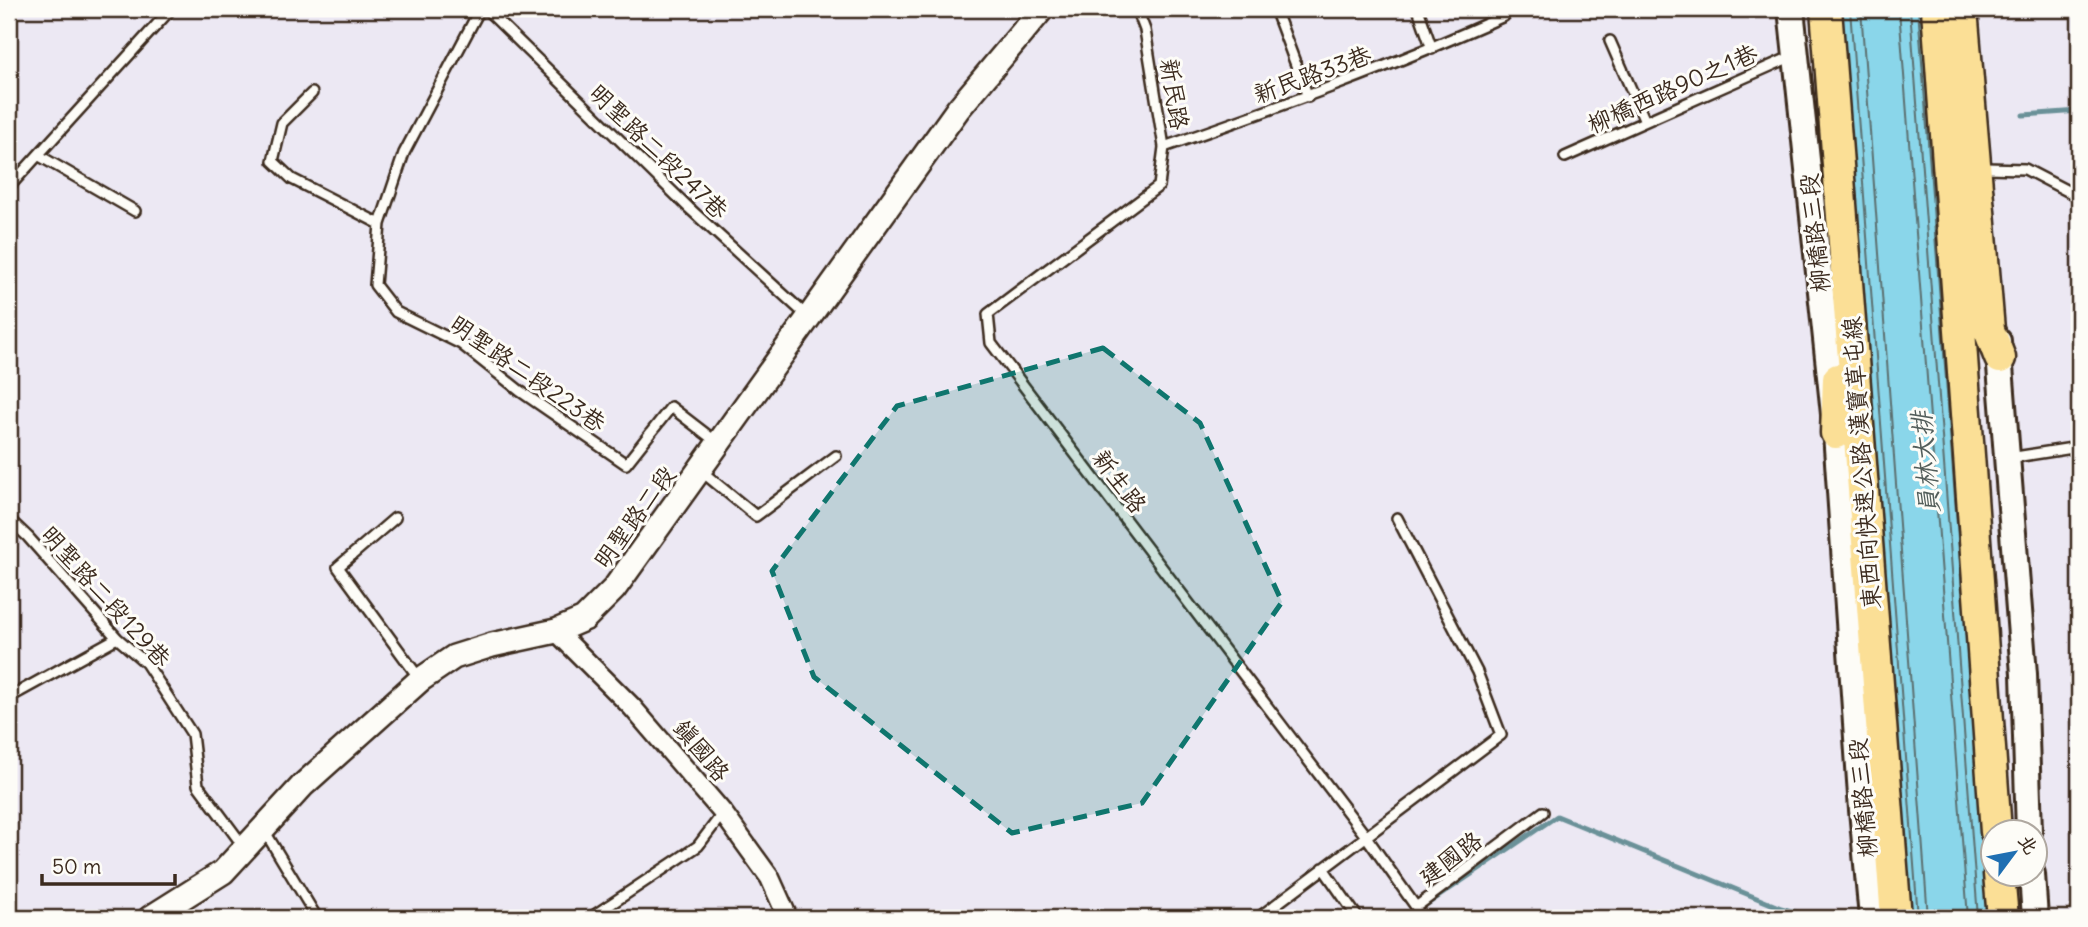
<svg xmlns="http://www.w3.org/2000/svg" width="2088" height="927" viewBox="0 0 2088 927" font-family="Delius,'LXGW WenKai TC',sans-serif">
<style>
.water{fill:#8ad6ea;stroke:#6a9198;stroke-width:2}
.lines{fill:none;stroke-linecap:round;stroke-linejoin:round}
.shore{stroke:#5b6f70;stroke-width:2}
.stream{stroke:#6a9198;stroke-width:5}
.service-casing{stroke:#3b2a1e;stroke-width:14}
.minor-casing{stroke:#3b2a1e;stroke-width:23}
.tertiary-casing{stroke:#3b2a1e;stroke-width:28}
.secondary-casing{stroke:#3b2a1e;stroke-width:30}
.trunk-casing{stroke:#3b2a1e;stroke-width:35}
.service{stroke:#fdfcf7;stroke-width:9}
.minor{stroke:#fdfcf7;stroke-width:18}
.tertiary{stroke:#fdfcf7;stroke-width:23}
.secondary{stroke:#fdfcf7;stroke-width:24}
.trunk{stroke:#fbdf96;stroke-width:30}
.marked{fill:#0f766e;fill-opacity:0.2;stroke:#0f766e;stroke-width:5;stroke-dasharray:14 9;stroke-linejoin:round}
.labels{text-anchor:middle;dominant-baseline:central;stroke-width:6;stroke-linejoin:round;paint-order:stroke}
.street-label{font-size:24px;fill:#3b2a1e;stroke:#fdfcf7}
.water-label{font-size:26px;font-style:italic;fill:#535e5b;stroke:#fdfcf7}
</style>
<rect width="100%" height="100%" fill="#ece8f3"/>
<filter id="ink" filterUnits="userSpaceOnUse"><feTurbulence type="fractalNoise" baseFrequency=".0143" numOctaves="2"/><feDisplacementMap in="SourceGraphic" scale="14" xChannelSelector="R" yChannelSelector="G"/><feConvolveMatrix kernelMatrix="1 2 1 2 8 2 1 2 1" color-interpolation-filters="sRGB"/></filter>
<g filter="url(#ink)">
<!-- water -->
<path class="water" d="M1835,9H1925L1994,918H1902Z"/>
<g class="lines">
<!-- shore -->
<path class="shore" d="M1850,9L1918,918
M1861,9L1928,918
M1899,9L1968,918
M1910,9L1978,918
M1918,9L1962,591"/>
<!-- stream -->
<path class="stream" d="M2023,115L2079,111
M1407,918L1557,816L1781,908L1814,918"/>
<!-- service casing -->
<g class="service-casing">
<path id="service" d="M480,9L404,153L380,224L375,285L396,312L461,344L520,391L626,464L671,407L719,444
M486,9L689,208L808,317
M1137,9L1145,30L1164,147L1159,186L988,314L991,343L1365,835L1416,907L1543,812
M1275,9L1308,97
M1418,9L1432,49
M1610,41L1645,121
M312,93L282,123L273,161L292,179L380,224
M1164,147C1279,107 1393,66 1504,16
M38,155L135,211
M1565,157L1793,56
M1986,168L2025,169L2079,197
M9,187L171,9
M2009,458L2079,447
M700,470L756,516L836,456
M395,518L338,567L419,678
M9,519L28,537L117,638L146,663L192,734L198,785L244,847
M17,693L117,638
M264,830L317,918
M1323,868L1358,918
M590,918L698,846L723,813
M1258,918L1501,735L1477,672L1397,518"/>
</g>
<!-- minor casing -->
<g class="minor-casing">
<path id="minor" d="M556,631L632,707L723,813L770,878L788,918"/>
</g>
<!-- tertiary casing -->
<g class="tertiary-casing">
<path id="tertiary" d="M150,918L223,872L303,785L420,680L454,657L492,645L556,631L584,619L614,589L958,109L1042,9"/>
</g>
<!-- secondary casing -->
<g class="secondary-casing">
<path id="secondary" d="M1791,9L1836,433L1862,810L1872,918
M1998,341L2024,674L2029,832
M2032,874L2035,918"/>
</g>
<!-- trunk casing -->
<g class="trunk-casing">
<path id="trunk" d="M1826,9L1896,918
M1937,9L1996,832
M1962,9L1989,330L2000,358
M1836,433L1838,379
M1999,874L2003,918"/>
</g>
<!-- service -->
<use href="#service" class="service"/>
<!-- minor -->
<use href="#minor" class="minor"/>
<!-- tertiary -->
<use href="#tertiary" class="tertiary"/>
<!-- secondary -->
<use href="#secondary" class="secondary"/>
<!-- trunk -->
<use href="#trunk" class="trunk"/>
</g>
</g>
<!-- marked area -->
<path class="marked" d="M1103,348L1200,423L1282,602L1142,803L1012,833L814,677L772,571L897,406Z"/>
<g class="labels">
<!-- street labels -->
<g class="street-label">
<text transform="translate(1312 74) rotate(-20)">新民路33巷</text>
<text transform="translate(1672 88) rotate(-24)">柳橋西路90之1巷</text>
<text transform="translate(1175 94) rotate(81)">新民路</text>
<text transform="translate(659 151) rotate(44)">明聖路二段247巷</text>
<text transform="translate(1814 233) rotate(-96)">柳橋路三段</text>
<text transform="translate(528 373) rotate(35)">明聖路二段223巷</text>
<text transform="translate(1861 463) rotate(-94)">東西向快速公路 漢寶草屯線</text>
<text transform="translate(1120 481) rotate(53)">新生路</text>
<text transform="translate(634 517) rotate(-54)">明聖路二段</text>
<text transform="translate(106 596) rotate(48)">明聖路二段129巷</text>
<text transform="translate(702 750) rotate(50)">鎮國路</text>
<text transform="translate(1862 798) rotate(-95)">柳橋路三段</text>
<text transform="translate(1450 858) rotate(-37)">建國路</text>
</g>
<!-- water labels -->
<g class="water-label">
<text transform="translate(1925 463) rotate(-95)">員林大排</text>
</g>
</g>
<!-- margin -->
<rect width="2088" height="927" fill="none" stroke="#fdfcf7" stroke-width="35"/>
<rect x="18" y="18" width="2053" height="892" fill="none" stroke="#3b2a1e" stroke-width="2.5" filter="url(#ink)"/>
<!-- north arrow -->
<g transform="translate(2014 853) rotate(58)"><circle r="33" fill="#fdfcf7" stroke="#afa8a0" stroke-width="2"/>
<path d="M0-5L12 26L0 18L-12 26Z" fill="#1f6fb2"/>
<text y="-10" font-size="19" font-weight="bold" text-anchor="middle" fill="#3b2a1e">北</text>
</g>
<!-- scale -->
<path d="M42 874v10h133v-10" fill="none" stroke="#3b2a1e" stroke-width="3.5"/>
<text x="52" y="874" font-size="21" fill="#3b2a1e" stroke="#fdfcf7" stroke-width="5" paint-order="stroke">50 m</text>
</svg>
